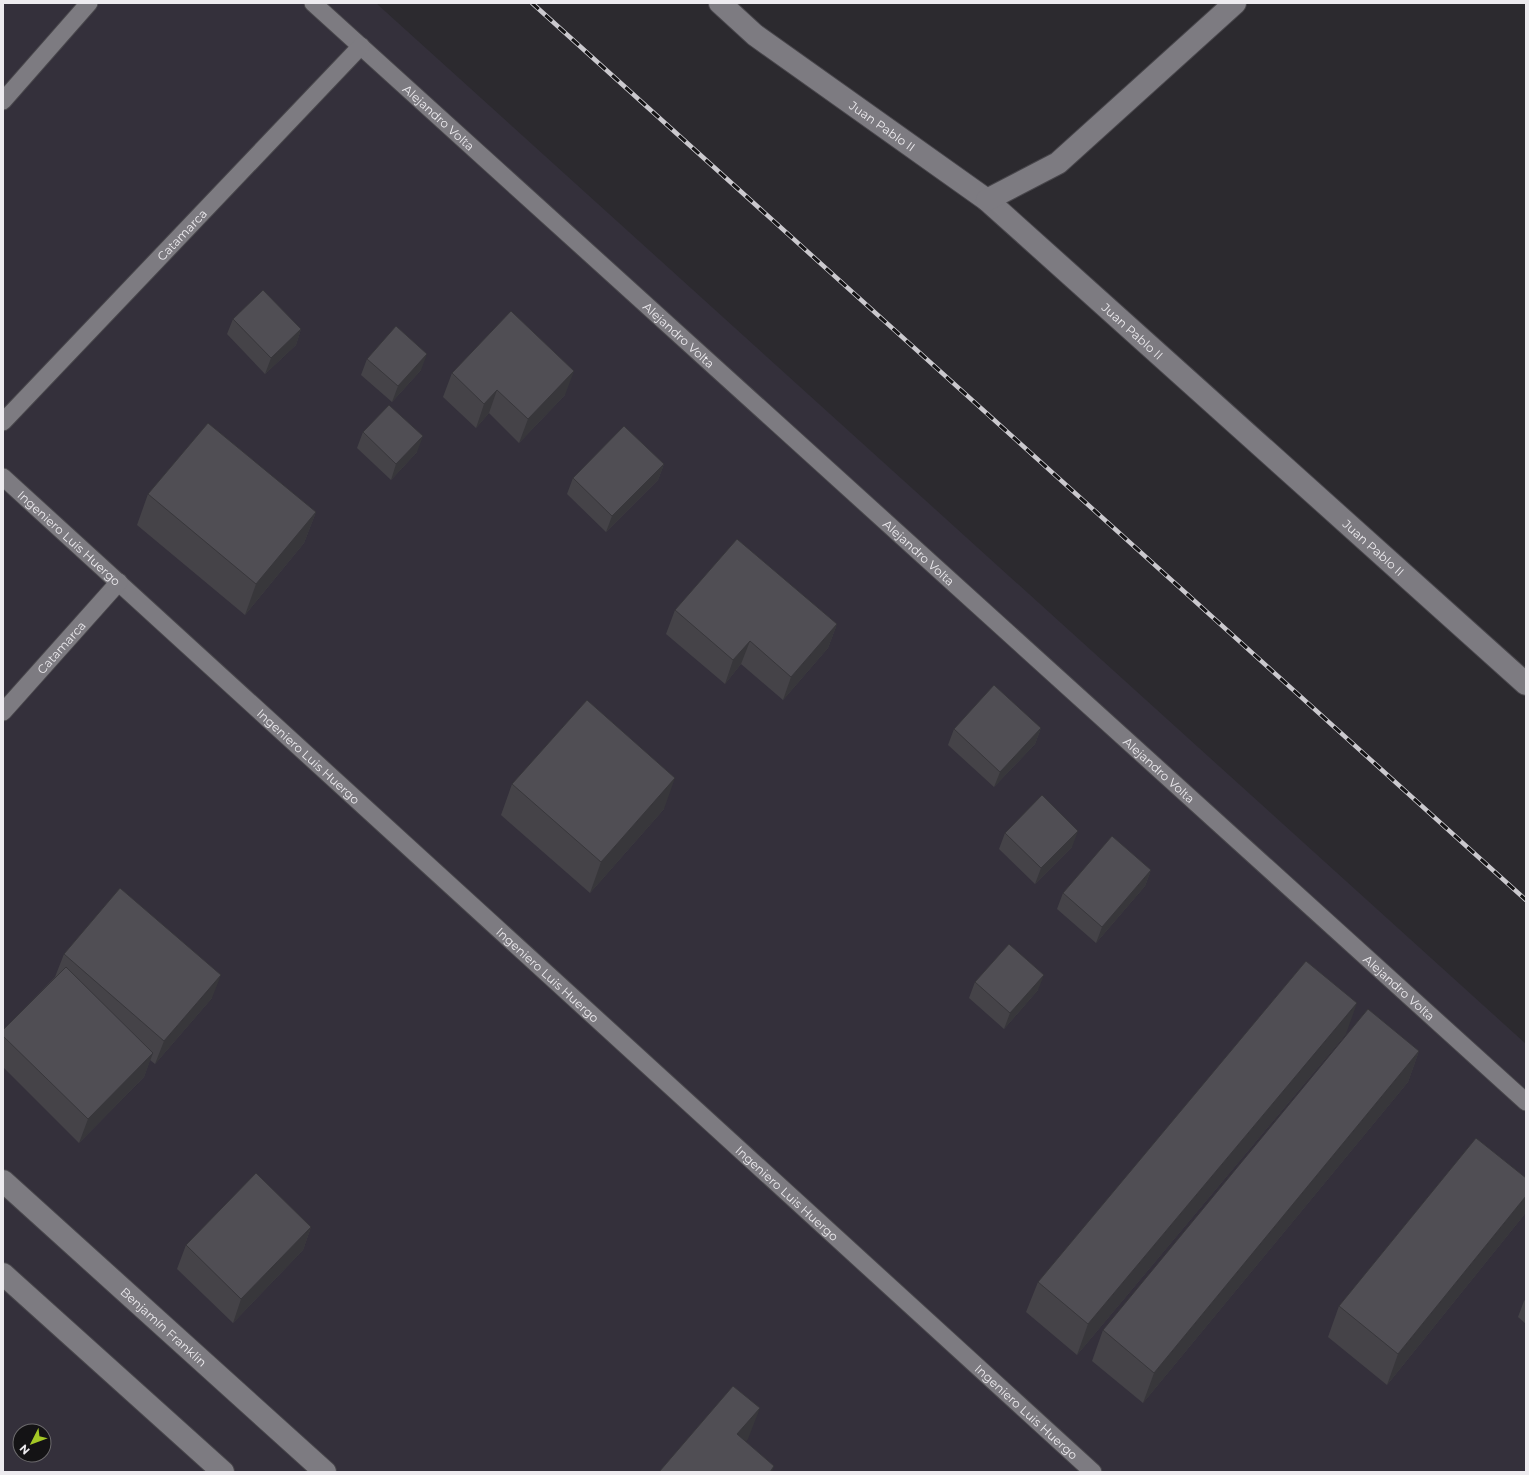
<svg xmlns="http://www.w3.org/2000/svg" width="1529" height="1475" viewBox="0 0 1529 1475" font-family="Montserrat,sans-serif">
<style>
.built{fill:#34303b;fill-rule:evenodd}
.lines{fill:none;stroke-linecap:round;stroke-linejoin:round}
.service-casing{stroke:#48464b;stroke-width:19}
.minor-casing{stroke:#48464b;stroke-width:24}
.service{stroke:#7d7b81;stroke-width:17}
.minor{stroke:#7d7b81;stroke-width:22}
.rail-casing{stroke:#cbc9ce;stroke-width:4.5}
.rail{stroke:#141315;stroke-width:3;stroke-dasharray:9;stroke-linecap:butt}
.wall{fill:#454348}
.shaded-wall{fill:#38373b}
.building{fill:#504e54;stroke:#38373b}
.labels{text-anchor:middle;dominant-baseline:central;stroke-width:4;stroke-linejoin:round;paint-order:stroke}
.street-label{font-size:12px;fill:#edebef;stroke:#141315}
</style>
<rect width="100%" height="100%" fill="#2c2a2f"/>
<!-- built -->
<path class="built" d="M3,3H376L1526,1044V1472H3ZM20,1431H44V1455H20Z"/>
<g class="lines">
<!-- service casing -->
<g class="service-casing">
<g id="service">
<path id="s1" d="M313,3L1526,1102"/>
<path d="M3,101L89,3"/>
<path id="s2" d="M3,422L361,46"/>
<path id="s3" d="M3,477L1093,1472"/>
<path id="s4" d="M3,712L119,582"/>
</g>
</g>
<!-- minor casing -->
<g class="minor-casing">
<g id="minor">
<path id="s5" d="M720,3L755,35L987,200L1526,684"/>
<path d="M987,200L1058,163L1235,3"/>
<path id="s6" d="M3,1181L325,1472"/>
<path d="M3,1274L223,1472"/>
</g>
</g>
<!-- service -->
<use href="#service" class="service"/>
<!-- minor -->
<use href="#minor" class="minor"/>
<!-- rail casing -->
<g class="rail-casing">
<path id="rail" d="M532,3L1526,900"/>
</g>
<!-- rail -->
<use href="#rail" class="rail"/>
</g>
<!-- wall -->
<path class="wall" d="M233,319L301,329L296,345L265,374L227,334Z
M367,359L421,370L392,402L361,375Z
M452,373L565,395L519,443L489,413L476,428L443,397Z
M363,432L417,452L391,480L357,448Z
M664,464L658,480L606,532L567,494L573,478Z
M148,494L316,512L304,543L245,615L137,525Z
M675,610L837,624L828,648L783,700L741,664L725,684L666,634Z
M1041,728L1035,744L994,787L948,745L954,729Z
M512,784L664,809L590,893L501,815Z
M1005,833L1072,847L1035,884L999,849Z
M1151,870L1145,886L1096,943L1057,909L1063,893Z
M64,954L212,998L155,1064L150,1060L144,1077L79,1143L3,1067V1030L55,977Z
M975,982L1038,990L1004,1029L969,998Z
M1346,1034L1077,1355L1026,1312L1038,1282Z
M1419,1051L1408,1082L1143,1403L1092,1361L1103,1330Z
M1526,1178V1210L1524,1215L1387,1385L1328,1337L1339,1306Z
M311,1227L303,1250L233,1323L177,1269L186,1245Z
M1526,1299V1324L1518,1317L1524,1301Z"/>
<!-- shaded-wall -->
<path class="shaded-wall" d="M301,329L296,345L265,374L271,358Z
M427,354L421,370L392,402L398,386Z
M574,371L565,395L519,443L528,419Z
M497,390L489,413L476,428L484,404Z
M423,436L417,452L391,480L396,464Z
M664,464L658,480L606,532L612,516Z
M316,512L304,543L245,615L256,584Z
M837,624L828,648L783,700L791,677Z
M750,641L741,664L725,684L733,660Z
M1041,728L1035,744L994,787L1000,772Z
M675,778L664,809L590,893L601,862Z
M1078,831L1072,847L1035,884L1041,868Z
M1151,870L1145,886L1096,943L1102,927Z
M221,975L212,998L155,1064L164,1041Z
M1044,975L1038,990L1004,1029L1010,1013Z
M1357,1003L1346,1034L1077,1355L1088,1324Z
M1419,1051L1408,1082L1143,1403L1154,1373Z
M153,1053L144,1077L79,1143L88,1119Z
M1526,1196V1210L1524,1215L1387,1385L1398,1354Z
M311,1227L303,1250L233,1323L241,1299Z
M760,1408L748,1439L726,1465L737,1434Z
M774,1466L772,1472H770Z"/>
<!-- building -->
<path class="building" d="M263,290L301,329L271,358L233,319Z
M511,311L574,371L528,419L497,390L484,404L452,373Z
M396,326L427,354L398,386L367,359Z
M389,405L423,436L396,464L363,432Z
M208,423L316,512L256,584L148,494Z
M624,426L664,464L612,516L573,478Z
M737,539L837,624L791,677L750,641L733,660L675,610Z
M994,685L1041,728L1000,772L954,729Z
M587,700L675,778L601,862L512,784Z
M1042,795L1078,831L1041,868L1005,833Z
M1112,836L1151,870L1102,927L1063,893Z
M120,888L221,975L164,1041L64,954Z
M1009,944L1044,975L1010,1013L975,982Z
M1306,961L1357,1003L1088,1324L1038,1282Z
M66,967L153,1053L88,1119L3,1036V1030Z
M1368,1009L1419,1051L1154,1373L1103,1330Z
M1476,1138L1526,1178V1196L1398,1354L1339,1306Z
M256,1173L311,1227L241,1299L186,1245Z
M733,1386L760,1408L737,1434L774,1466L770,1472H659Z"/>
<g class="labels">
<!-- street labels -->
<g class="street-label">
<text stroke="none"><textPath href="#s1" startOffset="170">Alejandro Volta</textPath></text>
<text stroke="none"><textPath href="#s5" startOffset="204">Juan Pablo II</textPath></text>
<text stroke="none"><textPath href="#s2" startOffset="259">Catamarca</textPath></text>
<text stroke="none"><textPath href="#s5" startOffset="528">Juan Pablo II</textPath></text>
<text stroke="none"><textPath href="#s1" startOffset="494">Alejandro Volta</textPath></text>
<text stroke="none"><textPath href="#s3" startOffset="90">Ingeniero Luis Huergo</textPath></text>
<text stroke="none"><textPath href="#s5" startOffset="852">Juan Pablo II</textPath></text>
<text stroke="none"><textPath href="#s1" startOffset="818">Alejandro Volta</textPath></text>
<text stroke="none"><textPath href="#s4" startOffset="87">Catamarca</textPath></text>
<text stroke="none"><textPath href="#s3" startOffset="414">Ingeniero Luis Huergo</textPath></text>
<text stroke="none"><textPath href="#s1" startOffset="1142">Alejandro Volta</textPath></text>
<text stroke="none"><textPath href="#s3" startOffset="738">Ingeniero Luis Huergo</textPath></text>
<text stroke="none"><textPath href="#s1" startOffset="1466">Alejandro Volta</textPath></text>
<text stroke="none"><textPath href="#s3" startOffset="1062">Ingeniero Luis Huergo</textPath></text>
<text stroke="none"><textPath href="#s6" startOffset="217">Benjamín Franklin</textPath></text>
<text stroke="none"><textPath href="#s3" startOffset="1386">Ingeniero Luis Huergo</textPath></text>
</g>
</g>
<!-- border -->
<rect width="1529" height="1475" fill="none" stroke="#edebef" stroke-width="8"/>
<!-- north arrow -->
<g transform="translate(32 1443) rotate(228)"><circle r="19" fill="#141315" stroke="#6b696c"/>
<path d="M0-3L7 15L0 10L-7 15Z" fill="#a4c825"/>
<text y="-6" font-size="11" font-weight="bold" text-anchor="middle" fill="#edebef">N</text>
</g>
</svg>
